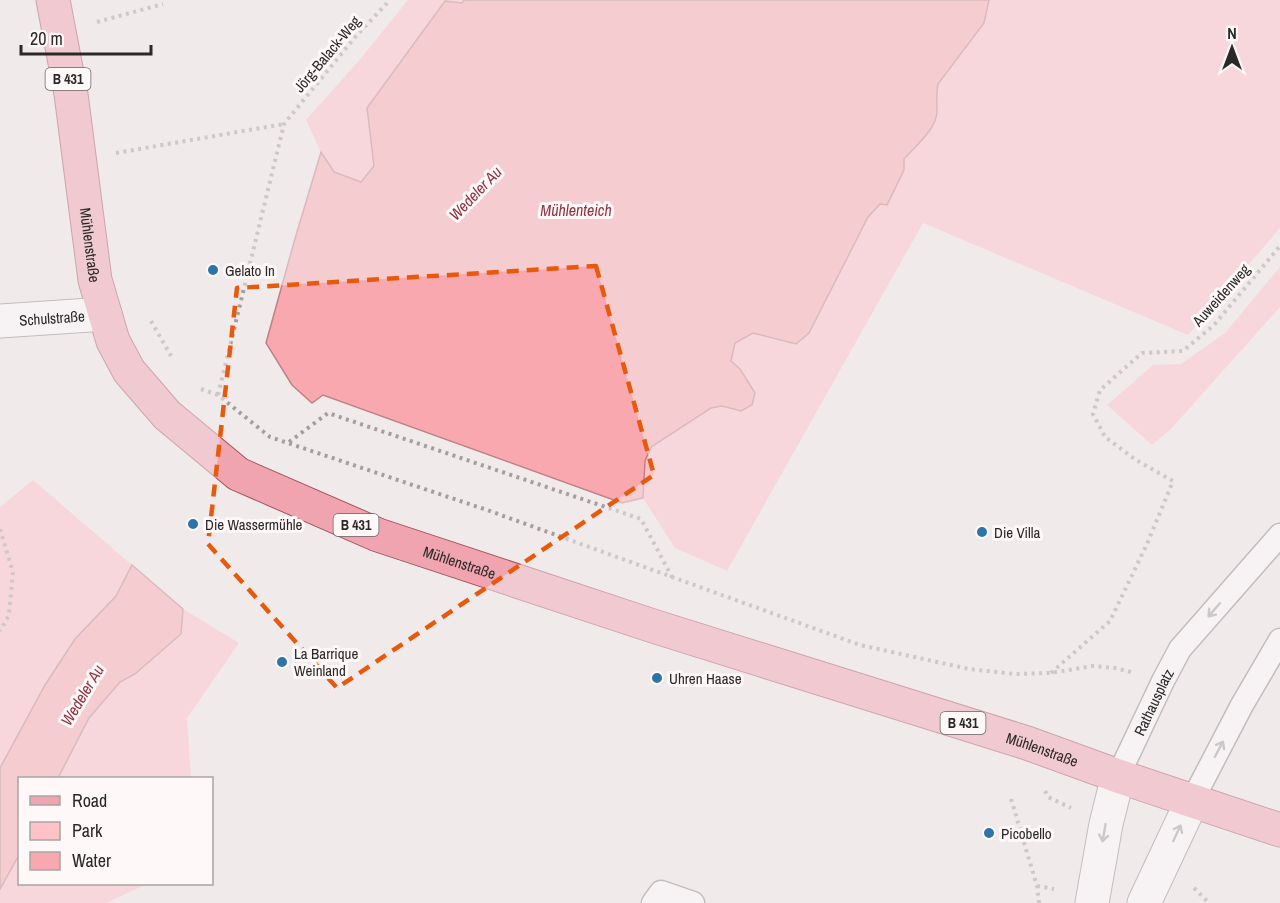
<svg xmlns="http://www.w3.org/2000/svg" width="1280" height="903" viewBox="0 0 1280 903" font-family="'Archivo Narrow',sans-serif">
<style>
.green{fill:#ffc2c7}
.water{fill:#faa8b0;stroke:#bc8287;stroke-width:1.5}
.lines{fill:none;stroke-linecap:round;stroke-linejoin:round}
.service-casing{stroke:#8d8787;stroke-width:25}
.minor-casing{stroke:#8d8787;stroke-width:35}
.tertiary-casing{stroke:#8d8787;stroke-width:35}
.primary-casing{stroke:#a4515e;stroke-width:35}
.path{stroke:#a49f9f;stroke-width:4;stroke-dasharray:3 4.5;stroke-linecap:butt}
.service{stroke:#fff;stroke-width:22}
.minor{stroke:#fff;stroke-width:33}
.tertiary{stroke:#fff;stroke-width:33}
.primary{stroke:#f0a4b0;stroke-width:33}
.oneway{stroke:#9f9e9e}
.marked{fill:none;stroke:#e8590c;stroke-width:4.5;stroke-dasharray:12 8;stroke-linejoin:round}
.poi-dot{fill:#2d75a9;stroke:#fef8f8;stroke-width:2}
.labels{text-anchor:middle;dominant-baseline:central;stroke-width:6;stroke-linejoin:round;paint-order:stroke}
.shield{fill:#fef8f8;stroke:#6a6666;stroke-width:1.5}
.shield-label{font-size:14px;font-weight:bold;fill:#2a2828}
.street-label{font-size:15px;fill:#2a2828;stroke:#fef8f8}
.poi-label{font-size:15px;fill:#2a2828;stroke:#fef8f8;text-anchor:start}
.water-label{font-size:16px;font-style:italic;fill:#913244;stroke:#fef8f8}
</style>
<rect width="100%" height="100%" fill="#f1eaeb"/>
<!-- green -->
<path class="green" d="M408,0H464L367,108L374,166L361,183L334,173L321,152L306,120L362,57Z
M989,0H1280V228L1188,335L923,223L727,571L675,548L643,498L645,461L651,447L711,408L722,406L736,411L740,369L731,361L735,343L753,332L796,344L868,217C886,198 890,177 905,157C914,146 930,134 935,121C939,109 935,96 938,83L984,23Z
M1280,267V307L1170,430L1152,445L1107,405L1153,365L1181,364L1225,333Z
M33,480L132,565L117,596L75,639L45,685L0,768V507Z
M183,609L239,643L187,718L191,778H58L89,718L120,682L135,674L181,634Z
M19,855L20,884H147L106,903H0V889Z"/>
<!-- water -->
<path class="water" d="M464,0H989L984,23L938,84C936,94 937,102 937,112C936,130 915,146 904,159V170L887,205L880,204L868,217L809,333L796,344L753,333L735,343L731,361L740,369L755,393L752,405L741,411L722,406L711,408L651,447L645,461L643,498L622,503L323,395L312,403L292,385L266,343L294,242L321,152L334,172L361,182L374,166L367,108L445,1L462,3Z
M132,565L183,609L181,634L135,674L120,682L89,718L58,778H20L19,855L0,889V768L45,685L75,639L116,596Z"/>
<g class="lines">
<!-- service casing -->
<g class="service-casing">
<g id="service">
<path id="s1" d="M1118,776L1163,681L1180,649L1280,535"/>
<path d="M1192,801L1242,705L1280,640"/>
<path d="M653,903L661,892L693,903"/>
</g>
</g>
<!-- minor casing -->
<g class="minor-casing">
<g id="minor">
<path id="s2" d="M0,321L105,314"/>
</g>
</g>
<!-- tertiary casing -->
<g class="tertiary-casing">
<path id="tertiary" d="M1092,903L1106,824L1118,776
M1144,903L1192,801"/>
</g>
<!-- primary casing -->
<g class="primary-casing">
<g id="primary">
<path id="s3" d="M53,0L71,94L95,280L113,341L129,371L167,415L238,474L378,535L653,626L1027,743L1118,776L1280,830"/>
</g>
</g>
<!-- path -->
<path class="path" d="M97,22L163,4
M116,153L284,124
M151,321L171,356
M201,389L218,395L270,437L487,510L860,645L969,669L1015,674L1050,673L1093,666L1115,668L1131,672
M218,395L284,124L356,36L390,0
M289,442L328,413L641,519L672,577
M0,529L13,572L9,615L0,631
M1051,673L1110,621L1147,544L1173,481L1136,460L1105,437L1093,414L1100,390L1142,353L1183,351L1214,325L1280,246
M1045,791L1048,797L1071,808
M1011,799L1037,886L1039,903
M1037,886L1054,889
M1194,888L1209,903"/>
<!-- service -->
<use href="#service" class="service"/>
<!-- minor -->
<use href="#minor" class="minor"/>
<!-- tertiary -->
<use href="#tertiary" class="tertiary"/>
<!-- primary -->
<use href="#primary" class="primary"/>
</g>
<!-- one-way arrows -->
<defs><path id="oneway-shaft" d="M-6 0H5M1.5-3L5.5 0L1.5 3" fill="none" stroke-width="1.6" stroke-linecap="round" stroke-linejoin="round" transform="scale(1.5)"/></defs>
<g class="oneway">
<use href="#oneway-shaft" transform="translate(1214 610) rotate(131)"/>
<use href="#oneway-shaft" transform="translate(1219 749) rotate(-62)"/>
<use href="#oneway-shaft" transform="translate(1104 833) rotate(100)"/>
<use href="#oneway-shaft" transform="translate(1177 833) rotate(-65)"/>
</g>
<!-- marked area -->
<path d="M0 0H1280V903H0ZM596,266L654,475L337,688L208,544L237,288Z" fill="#f1eaeb" fill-opacity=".55" fill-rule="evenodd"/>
<path class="marked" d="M596,266L654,475L337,688L208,544L237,288Z"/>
<!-- markers -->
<g class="poi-dot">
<circle cx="213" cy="270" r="6"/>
<circle cx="193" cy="524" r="6"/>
<circle cx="982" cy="532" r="6"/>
<circle cx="282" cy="662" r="6"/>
<circle cx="657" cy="678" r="6"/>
<circle cx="989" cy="833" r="6"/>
</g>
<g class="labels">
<!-- shield labels -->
<g class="shield">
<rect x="45.5" y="68" width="45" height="22" rx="4.5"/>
<rect x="333.5" y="514" width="45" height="22" rx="4.5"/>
<rect x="940.5" y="712" width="45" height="22" rx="4.5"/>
</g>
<g class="shield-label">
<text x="68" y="79">B 431</text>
<text x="356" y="525">B 431</text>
<text x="963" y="723">B 431</text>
</g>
<!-- street labels -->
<g class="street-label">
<text transform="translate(327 54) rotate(-50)">Jörg-Balack-Weg</text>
<text stroke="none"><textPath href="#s3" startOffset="248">Mühlenstraße</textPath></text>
<text transform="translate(1221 295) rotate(-48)">Auweidenweg</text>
<text stroke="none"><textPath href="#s2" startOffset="52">Schulstraße</textPath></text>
<text stroke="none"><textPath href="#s3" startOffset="770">Mühlenstraße</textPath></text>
<text stroke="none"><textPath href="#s1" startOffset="82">Rathausplatz</textPath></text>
<text stroke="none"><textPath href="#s3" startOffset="1382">Mühlenstraße</textPath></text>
</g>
<!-- poi labels -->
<g class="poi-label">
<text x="225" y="270">Gelato In</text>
<text x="205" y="524">Die Wassermühle</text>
<text x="994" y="532">Die Villa</text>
<text x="294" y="653">La Barrique<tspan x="294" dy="17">Weinland</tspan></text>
<text x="669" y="678">Uhren Haase</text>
<text x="1001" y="833">Picobello</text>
</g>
<!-- water labels -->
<g class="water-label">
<text transform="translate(475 193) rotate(-46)">Wedeler Au</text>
<text x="576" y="210">Mühlenteich</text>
<text transform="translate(82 695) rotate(-59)">Wedeler Au</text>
</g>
</g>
<!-- legend -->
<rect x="18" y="777" width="195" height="108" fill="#fef8f8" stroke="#a9a5a5" stroke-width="1.5"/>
<rect x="30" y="796" width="30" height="9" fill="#f0a4b0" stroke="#a9a5a5" stroke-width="1.5"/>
<text x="72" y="807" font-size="18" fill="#2a2828">Road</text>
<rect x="30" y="822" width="30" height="18" fill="#ffc2c7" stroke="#a9a5a5" stroke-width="1.5"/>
<text x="72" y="837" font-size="18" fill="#2a2828">Park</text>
<rect x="30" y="852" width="30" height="18" fill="#faa8b0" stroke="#a9a5a5" stroke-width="1.5"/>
<text x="72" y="867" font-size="18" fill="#2a2828">Water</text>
<!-- north arrow -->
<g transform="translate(1232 48)" stroke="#fef8f8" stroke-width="4.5" paint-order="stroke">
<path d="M0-4.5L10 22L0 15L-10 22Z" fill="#2a2828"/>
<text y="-9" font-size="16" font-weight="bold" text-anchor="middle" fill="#2a2828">N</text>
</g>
<!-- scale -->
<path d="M21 45v9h130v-9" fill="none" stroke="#2a2828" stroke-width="3"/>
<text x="30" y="45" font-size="18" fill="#2a2828" stroke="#fef8f8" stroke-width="4.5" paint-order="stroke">20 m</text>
</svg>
